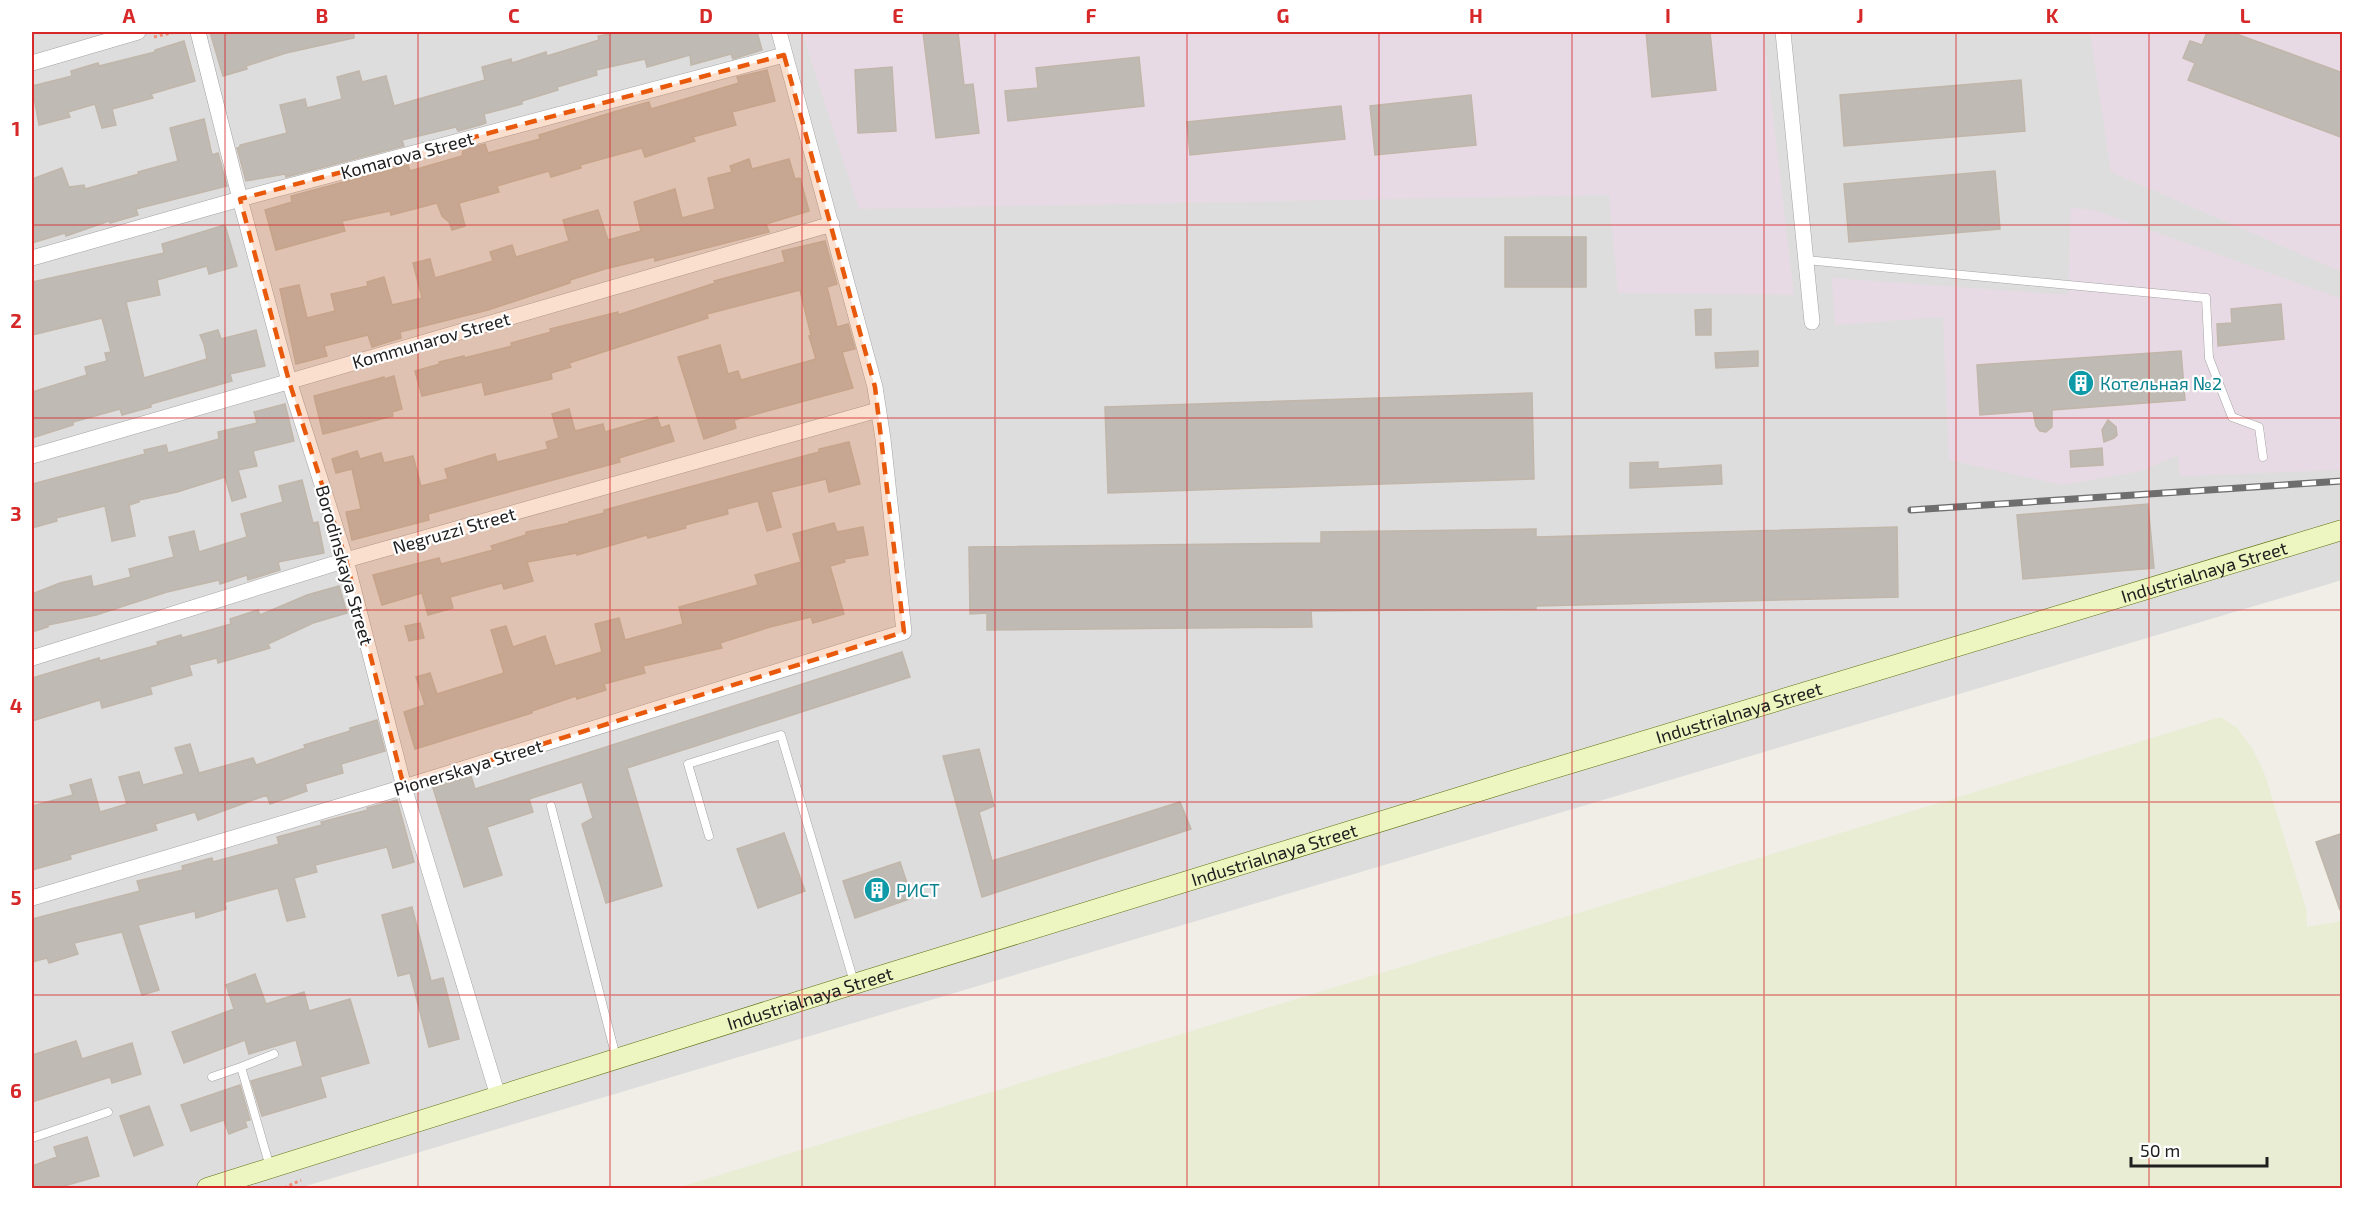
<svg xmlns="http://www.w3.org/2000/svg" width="2374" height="1220" viewBox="0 0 2374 1220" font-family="'Exo 2',sans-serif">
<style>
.residential{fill:#dedddd}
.industrial{fill:#e8dae4}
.farmland{fill:#e8edd4}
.building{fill:#c0bab4;stroke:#c0b6aa;stroke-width:1.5}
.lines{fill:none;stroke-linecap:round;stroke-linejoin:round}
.lane-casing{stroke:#a4a4a4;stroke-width:9}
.street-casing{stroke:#a4a4a4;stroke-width:16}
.secondary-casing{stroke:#5b700e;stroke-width:21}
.path{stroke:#ef9179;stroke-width:3;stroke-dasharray:3 3;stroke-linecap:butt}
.lane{stroke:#fff;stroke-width:8}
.street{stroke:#fff;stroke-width:15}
.secondary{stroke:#edf5c0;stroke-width:20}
.rail-casing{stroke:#6e6e6e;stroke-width:7}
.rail{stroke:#fff;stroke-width:4.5;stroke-dasharray:14;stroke-linecap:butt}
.marked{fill:#e8590c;fill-opacity:0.2;stroke:#e8590c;stroke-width:4.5;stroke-dasharray:12 8;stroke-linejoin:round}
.grid{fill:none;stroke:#d62828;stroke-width:1.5;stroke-opacity:0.55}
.labels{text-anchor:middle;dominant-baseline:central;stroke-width:4.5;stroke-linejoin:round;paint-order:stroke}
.street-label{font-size:18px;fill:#202020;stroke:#fff}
.culture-label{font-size:18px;fill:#0d838f;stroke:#fff;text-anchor:start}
.neatline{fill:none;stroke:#d62828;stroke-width:2}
.grid-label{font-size:20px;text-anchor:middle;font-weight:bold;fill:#d62828}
</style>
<rect width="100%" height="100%" fill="#f0eee7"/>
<!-- residential -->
<path class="residential" d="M32,32H2342V580L299,1188H32Z"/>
<!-- industrial -->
<path class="industrial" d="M802,32H1763L1794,295L1618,293L1609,195L859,209Z
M2090,32H2342V272L2111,172Z
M2071,208L2094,210L2342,299V470L2180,476L2178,455L2141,471L2062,485L1949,460L1943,317L1835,325L1832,278L2068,295Z"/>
<!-- farmland -->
<path class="farmland" d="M2221,717L2237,728L2252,748L2265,775L2306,909L2307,927L2342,921V1188H677Z"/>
<!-- building -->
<path class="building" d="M210,32H354V38L286,53L246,66L247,69L223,76Z
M621,32H757L762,50L733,59L731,54L691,65L690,55L647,67L645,59L596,70L597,75L557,87L558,90L522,101V104L484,114L486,123L480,125L458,131L456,127L402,140L404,146L286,177L285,174L246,181L237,148L240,147V145L287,133L280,105L305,99L307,108L342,99L337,77L359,71L362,82L386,76L394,106L485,80L482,67L511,59L512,63L546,52L547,56L599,40L598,36Z
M923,32H958L964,85L973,84L979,133L936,138Z
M1646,32H1710L1716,90L1652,97Z
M2207,32H2231L2343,73V138L2188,80L2195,63L2183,58L2190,41L2202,45Z
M184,41L195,81L151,94L153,98L112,109L116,125L102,128L95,104L68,112L70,117L39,125L32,86L72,76L71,71L98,63L99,66L155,52V50Z
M1139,57L1144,106L1008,121L1005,91L1038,88L1036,68Z
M892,67L896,131L858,133L855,70Z
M767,70L775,101L732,112L736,125L693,137L695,141L645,157L642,148L580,165L581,168L551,177L549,171L497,186L499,192L459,203L465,226L452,230L449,222L442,216L437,203L391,215L390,211L342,221L345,231L276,250L265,210L292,202L291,196L408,165L410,171L462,156L463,150L485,144L488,153L540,139L539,135L617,111L649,102L651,109L739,83L737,77Z
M2021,80L2025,131L1844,146L1840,95Z
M1471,95L1476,145L1375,155L1370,106Z
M1341,106L1345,139L1190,155L1187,122Z
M204,119L212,155L218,153L227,186L136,209L138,215L110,223L109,221L66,236L65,233L32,243V179L62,168L69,187L84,185L85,189L139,174L138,172L178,161L170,128Z
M749,159L752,169L789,159L795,179L800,178L809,211L766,224L769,232L655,261L654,257L605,269L570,280V283L488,310L400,332L401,338L372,347L368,335L324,346L327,356L296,364L280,289L299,285L307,318L335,311L331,294L368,286L367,282L384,277L392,305L422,298L413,263L430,259L435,278L493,261L490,252L512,245L516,257L569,241L563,220L598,210L608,240L641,231L634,202L675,189L682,218L715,209L708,178L732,172L730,166Z
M1995,171L2000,229L1849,242L1844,184Z
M225,225L237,266L209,274L207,266L157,280L160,295L126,302L144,378L207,359L204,344L200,335L218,330L221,339L256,330L265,366L230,374L232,381L151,404V407L122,415L120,409L73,422V425L32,438V392L87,375L85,367L107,361L105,353L111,352L102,318L32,335V282L164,253L162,244Z
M1505,237H1586V287H1505Z
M825,241L837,284L827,287L837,327L848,324L855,349L842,352L853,388L734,420L736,428L704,439L678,357L720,345L728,374L738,371L741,380L816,359L809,336L811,335L800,290L707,314L708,318L569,363L571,367L551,373L552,379L485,395L482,382L422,396L415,371L440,364L439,362L464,356V358L512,346L511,343L551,332L550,329L618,312V315L715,283L714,281L785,262L782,251Z
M2281,304L2284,339L2218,346L2217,324L2232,323L2231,309Z
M1711,309V335H1696L1695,310Z
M1758,351V366L1716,368L1715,353Z
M2181,351L2185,400L2052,410V427L2046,432L2040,431L2036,426L2033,411L1980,415L1977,365Z
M394,376L402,409L392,412L393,416L323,434L314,396L384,377V379Z
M1532,393L1534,479L1108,493L1105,407Z
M285,404L294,441L253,451L257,466L238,470L246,497L232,501L225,477L177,492L139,500V502L129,505L135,536L112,541L105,506L56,518L57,521L32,528V484L145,454L144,450L166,445L168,453L219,439L218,432L257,423L254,412Z
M569,409L575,431L603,424L605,432L657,417L661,428L669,425L674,441L619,458L620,462L428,514L429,520L352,540L346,512L361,509L352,469L336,473L332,459L357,451L360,459L381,453L384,463L413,456L421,486L448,479L445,469L495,454L497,462L548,449L546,442L559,438L552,414Z
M2108,420L2116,427L2117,435L2114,438L2104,442L2102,430Z
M849,442L860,484L829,492L826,479L771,492L781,527L767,531L758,501L727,509L728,514L685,525L686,528L648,538L647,535L577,555V553L527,562L533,581L504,589L502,583L450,597L453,608L428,615L422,593L382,605L373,575L439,558L441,564L493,550L491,546L526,535V532L570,523L569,522L604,513V510L819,452V449Z
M2102,448L2103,465L2071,467L2070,451Z
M1658,462V469L1721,465L1722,484L1630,488V463Z
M302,480L313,523L318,522L324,553L278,562L280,570L248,580L247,575L220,584L219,580L167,592L96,615L48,625V627L32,632V594L60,583L91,576L93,587L131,577L129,569L174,557L169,537L194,531L199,552L247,537L241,514L283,502L279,486Z
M2148,504L2154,568L2023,579L2017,515Z
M834,523L837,532L863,527L868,555L844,559L845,562L830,566L844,614L813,623L811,617L770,627L720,643L722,648L643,666L645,673L604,684L606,690L577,699L576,696L532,711V713L415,749L404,712L425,705L416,677L430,673L437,694L504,673L491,630L506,626L513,647L545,636L555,666L602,652L595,624L619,618L625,640L683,624L679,607L758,585L755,575L801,562L793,534Z
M1897,527L1898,597L1536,606V609L1311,611L1312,627L987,630V613L970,614L969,547L1321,543V532L1536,529V537Z
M339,586L347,613L313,623L268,644L270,648L218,663L217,658L189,665L192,675L150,687L152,694L102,708L100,700L32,721V678L99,658L100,661L158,645L157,642L181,635L182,638L231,624L230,619L258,610L260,615L307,595Z
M420,623L424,638L409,641L405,626Z
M902,652L910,677L627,768L662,886L606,903L582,824L593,818L582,782L529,799L533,812L487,827L502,875L464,887L433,788L471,776L475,789Z
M377,720L385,751L341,764L343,773L305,784L307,791L270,804L267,795L198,820L195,812L155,824L157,830L70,855L71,859L32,870V806L73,795L70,785L91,779L100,812L127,804L119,777L139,772L143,785L184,774L175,748L190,744L199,773L253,758L256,765L305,748L304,745L350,731V728Z
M979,749L994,806L979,812L992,861L1180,802L1191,829L982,897L943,756Z
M397,800L414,862L393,868L387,847L315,865L317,872L294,878L305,917L287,921L278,888L225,902L226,909L196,918L195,911L138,925L159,990L142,995L122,932L74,943L78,954L49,963L47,958L32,962V919L140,891L137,881L183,870L182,866L212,858L213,862L279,844L277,837L322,825L321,822L368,810L367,808Z
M784,833L805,891L758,908L737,849Z
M2343,833V910H2340L2316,842Z
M900,862L912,898L855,918L843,881Z
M412,907L431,981L443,978L459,1039L429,1047L410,973L398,976L382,915Z
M255,974L266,1004L304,992L309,1011L350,999L369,1063L320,1077L326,1097L262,1116L251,1081L303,1066L296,1040L249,1054L245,1040L184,1063L172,1032L234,1009L226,985Z
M76,1041L82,1059L132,1043L141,1074L112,1083L110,1077L32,1102V1055Z
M240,1085L250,1120L245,1121L247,1127L229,1134L224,1120L191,1131L181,1105Z
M149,1106L163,1145L134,1156L120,1116Z
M87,1137L99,1176L57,1188H32V1166L57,1157L54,1147Z"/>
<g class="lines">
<!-- lane casing -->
<g class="lane-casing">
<path id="lane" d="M1806,260L2206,298L2209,358L2232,417L2259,427L2263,457
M551,806L616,1057
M709,836L688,764L781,735L854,982
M241,1067L274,1054
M212,1077L241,1067L270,1167
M32,1138L108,1112"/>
</g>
<!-- street casing -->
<g class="street-casing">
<path id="street" d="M198,32L240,199L289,381L346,560L404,787L498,1096
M1783,32L1812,322
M32,63L138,32
M32,258L240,199L784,55
M32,456L832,224
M32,658L346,560L878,410
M32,898L404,787L904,632L883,439L875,387L779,32"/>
</g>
<!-- secondary casing -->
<g class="secondary-casing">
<g id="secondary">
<path id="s1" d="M207,1188L854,984L1512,781L2342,530"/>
</g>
</g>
<!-- path -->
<path class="path" d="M154,37L175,32
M284,1188L301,1180"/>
<!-- lane -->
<use href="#lane" class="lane"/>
<!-- street -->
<use href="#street" class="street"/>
<!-- secondary -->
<use href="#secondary" class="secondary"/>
<!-- rail casing -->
<g class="rail-casing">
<path id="rail" d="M1911,510L2342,481"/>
</g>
<!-- rail -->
<use href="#rail" class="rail"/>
</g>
<!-- marked area -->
<path class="marked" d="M784,55L875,387L904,632L404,787L346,560L289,381L240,199Z"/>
<!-- grid -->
<path class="grid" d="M225,32V1188M418,32V1188M610,32V1188M802,32V1188M995,32V1188M1187,32V1188M1379,32V1188M1572,32V1188M1764,32V1188M1956,32V1188M2149,32V1188M32,225H2342M32,418H2342M32,610H2342M32,802H2342M32,995H2342"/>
<!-- icons -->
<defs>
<g id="building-disc" transform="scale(1.35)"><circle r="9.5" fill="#0f9aa8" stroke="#fff"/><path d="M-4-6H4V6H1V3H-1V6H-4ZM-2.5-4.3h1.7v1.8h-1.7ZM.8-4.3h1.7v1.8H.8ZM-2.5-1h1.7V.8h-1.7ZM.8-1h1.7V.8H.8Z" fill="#fff"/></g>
</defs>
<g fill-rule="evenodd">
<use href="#building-disc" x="2081" y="383"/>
<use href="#building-disc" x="877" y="890"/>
</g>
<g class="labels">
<!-- street labels -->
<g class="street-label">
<text transform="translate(407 155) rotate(-15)">Komarova Street</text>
<text transform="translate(431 340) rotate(-16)">Kommunarov Street</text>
<text transform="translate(454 530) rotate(-16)">Negruzzi Street</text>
<text transform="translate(345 565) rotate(74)">Borodinskaya Street</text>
<text stroke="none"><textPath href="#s1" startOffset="2090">Industrialnaya Street</textPath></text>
<text stroke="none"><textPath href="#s1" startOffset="1604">Industrialnaya Street</textPath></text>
<text transform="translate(468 767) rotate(-17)">Pionerskaya Street</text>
<text stroke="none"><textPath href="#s1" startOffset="1118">Industrialnaya Street</textPath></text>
<text stroke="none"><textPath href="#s1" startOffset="632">Industrialnaya Street</textPath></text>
</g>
<!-- culture labels -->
<g class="culture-label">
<text x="2100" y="383">Котельная №2</text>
<text x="896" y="890">РИСТ</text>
</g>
</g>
<!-- border -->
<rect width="2374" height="1220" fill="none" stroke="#ffffff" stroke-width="66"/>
<!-- scale -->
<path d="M2131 1157v9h136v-9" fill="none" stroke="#202020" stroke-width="3"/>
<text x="2140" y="1157" font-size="18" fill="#202020" stroke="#ffffff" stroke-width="4.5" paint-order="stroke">50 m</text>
<rect x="33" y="33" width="2308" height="1154" class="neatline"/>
<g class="grid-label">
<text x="129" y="23">A</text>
<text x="322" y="23">B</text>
<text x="514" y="23">C</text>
<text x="706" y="23">D</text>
<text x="898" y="23">E</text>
<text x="1091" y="23">F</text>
<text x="1283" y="23">G</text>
<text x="1476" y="23">H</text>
<text x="1668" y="23">I</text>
<text x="1860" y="23">J</text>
<text x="2052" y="23">K</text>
<text x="2245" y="23">L</text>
<text x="16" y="136">1</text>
<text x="16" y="328">2</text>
<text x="16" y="521">3</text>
<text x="16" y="713">4</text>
<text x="16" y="905">5</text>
<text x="16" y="1098">6</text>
</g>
</svg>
